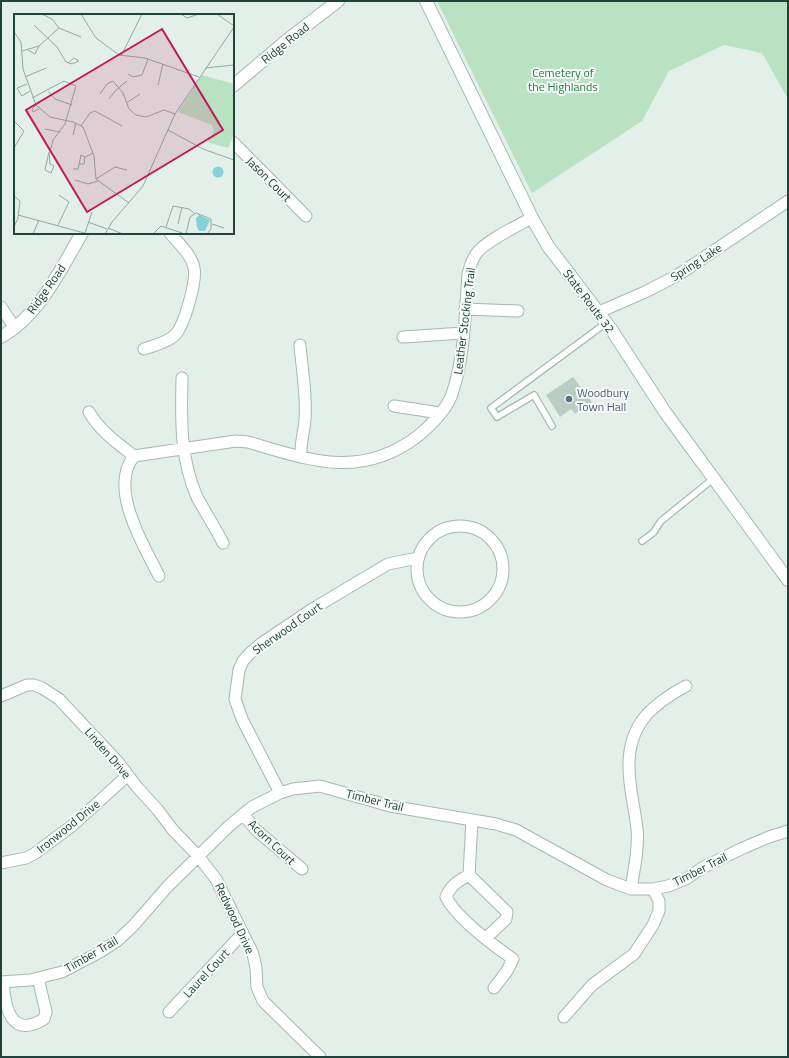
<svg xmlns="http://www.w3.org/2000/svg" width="789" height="1058" viewBox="0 0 789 1058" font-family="'Titillium Web',sans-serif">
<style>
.green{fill:#b9e2c2}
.building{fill:#bacdc4}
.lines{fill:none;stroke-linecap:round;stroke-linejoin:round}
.service-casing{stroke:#a5b8b0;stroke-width:8}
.minor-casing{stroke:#a5b8b0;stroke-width:13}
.tertiary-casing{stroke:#a5b8b0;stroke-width:14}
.secondary-casing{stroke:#a0bcb1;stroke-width:14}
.service{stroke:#fff;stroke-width:5.5}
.minor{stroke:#fff;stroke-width:11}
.tertiary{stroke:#fff;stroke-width:12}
.secondary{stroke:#fff;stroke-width:12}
.service-dot{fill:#5c6f8a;stroke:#f4faf7;stroke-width:1.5}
.labels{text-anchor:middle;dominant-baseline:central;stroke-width:4;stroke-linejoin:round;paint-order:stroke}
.street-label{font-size:12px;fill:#204238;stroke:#f4faf7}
.park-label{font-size:12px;fill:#247f43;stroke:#f4faf7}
.service-label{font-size:12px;fill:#4e5e75;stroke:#f4faf7;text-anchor:start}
.inset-road{fill:none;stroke:#95aaa2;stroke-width:1}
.view{fill:#c2185b;fill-opacity:0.15;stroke:#c2185b;stroke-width:2}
.inset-edge{fill:none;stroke:#204238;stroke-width:2}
</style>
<rect width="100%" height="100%" fill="#e3efe9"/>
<!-- green -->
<path class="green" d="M437,1H788V99L762,53L724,45L669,71L642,121L532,193Z"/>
<!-- building -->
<path class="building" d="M573,377L592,402L575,414L571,409L560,417L546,395Z"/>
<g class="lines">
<!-- service casing -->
<g class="service-casing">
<path id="service" d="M552,426L534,395L497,417L491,408L606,323
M642,541L653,533L661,521L713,479"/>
</g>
<!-- minor casing -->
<g class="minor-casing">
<path id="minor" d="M233,142L306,216
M1,307L15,328
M465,309L518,311
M599,312L645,292L678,275L788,201
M403,337L463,333
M300,345C302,370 307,395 305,420C304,432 300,444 301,457
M144,349C154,345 167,343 175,335C184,326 197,281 194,268C192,255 178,243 170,233
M182,378C181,419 180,459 197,497C205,512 215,527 223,543
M394,406L440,413
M89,412C100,431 117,443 134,456
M134,456L236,441L248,442C310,460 360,480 418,436C430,426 447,409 452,394C465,356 465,313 468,274C470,266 472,260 476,254C485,241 517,226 532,218
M134,456C108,488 144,546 159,576
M417 569a43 43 0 1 1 86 0a43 43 0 1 1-86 0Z
M1,696L27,685H34L42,688L59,699L118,762L137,787L157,809L173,830L198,856L216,879L253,954L256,968L257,987L263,1001L320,1057
M280,793L242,719L235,699L239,670L243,661L249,654L262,643L314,608L388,564L418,558
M243,814L256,830L302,869
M472,820L469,875C458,881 450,886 446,897C457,919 493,945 513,959L507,971L494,988
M1,863L26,858L34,854L73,825L128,775
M469,875L507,912L506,919L486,938
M631,889C634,869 639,849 637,829C635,809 629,788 629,768C628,725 651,705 686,686
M1,982L30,980L62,972L100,952L117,941L133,926L168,886L229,826L252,807L280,793L293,789L320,786L390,806L496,824L516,830L607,880L631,889H653L668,886L686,879L702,868L743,848L769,837L788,831
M3,982C5,1008 11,1039 44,1019L46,1012L38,978
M169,1012L243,933
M564,1017L592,985L634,954L653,925L659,911V901L653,889"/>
</g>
<!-- tertiary casing -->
<g class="tertiary-casing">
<path id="tertiary" d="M233,86L286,41L338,1
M1,337C40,315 60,270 82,233"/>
</g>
<!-- secondary casing -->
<g class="secondary-casing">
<path id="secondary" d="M426,1L532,218L548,246L611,329L665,412L788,580"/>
</g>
<!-- service -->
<use href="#service" class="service"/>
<!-- minor -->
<use href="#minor" class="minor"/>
<!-- tertiary -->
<use href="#tertiary" class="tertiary"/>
<!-- secondary -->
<use href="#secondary" class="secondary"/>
</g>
<!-- markers -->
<circle class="service-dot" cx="569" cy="399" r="4"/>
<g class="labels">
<!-- street labels -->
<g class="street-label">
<text transform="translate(285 43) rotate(-39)">Ridge Road</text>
<text transform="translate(269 179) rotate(45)">Jason Court</text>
<text transform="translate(696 262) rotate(-33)">Spring Lake</text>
<text transform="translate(46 289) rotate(-55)">Ridge Road</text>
<text transform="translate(589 301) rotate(53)">State Route 32</text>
<text transform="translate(464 321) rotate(-83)">Leather Stocking Trail</text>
<text transform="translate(287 628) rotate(-35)">Sherwood Court</text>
<text transform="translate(108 753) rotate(49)">Linden Drive</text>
<text transform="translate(375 800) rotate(14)">Timber Trail</text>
<text transform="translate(68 826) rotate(-39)">Ironwood Drive</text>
<text transform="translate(272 842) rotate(43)">Acorn Court</text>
<text transform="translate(700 869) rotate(-27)">Timber Trail</text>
<text transform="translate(235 918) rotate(65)">Redwood Drive</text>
<text transform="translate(91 954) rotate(-30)">Timber Trail</text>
<text transform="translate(206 973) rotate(-47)">Laurel Court</text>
</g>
<!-- park labels -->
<g class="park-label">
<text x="563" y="72">Cemetery of<tspan x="563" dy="14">the Highlands</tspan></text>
</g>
<!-- service labels -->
<g class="service-label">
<text x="577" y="392">Woodbury<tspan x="577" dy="14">Town Hall</tspan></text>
</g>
</g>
<!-- overview -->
<g transform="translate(14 14)">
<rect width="220" height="220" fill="#e3efe9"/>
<path d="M188,61L220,70V121L214,134L193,128L200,117L198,111L164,98Z" fill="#b9e2c2"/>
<path d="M198.5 158a5.5 5.5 0 1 1 11 0a5.5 5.5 0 1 1-11 0ZM185,201L196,206L191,217H185L183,213L182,204Z" fill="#84d1da"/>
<path class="inset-road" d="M28,0L38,5L45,14M67,0L82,24L105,41L131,44L185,63M167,0L173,4L185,0M203,0L220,12M20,11L43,33L52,48L58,50L65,47L60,44L54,49M0,18L7,28L9,55L22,91L36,103L59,108L69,113L80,142L82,165L115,189M14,36L21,40L25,32M8,37L25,32L45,14L67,23M107,42L128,0M191,54L220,51M114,60L119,63L128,61L134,45M11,63L32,54M99,67L109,79L115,95L122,101L132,103L150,96L161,100M13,70L3,74L8,82L16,77M144,71L149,50M34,77L41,85L58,91M86,80L93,70L99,67M18,84L50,67L62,72L51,110L39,126L36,138M95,85L102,76L113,67M112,89L126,80M22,91L18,95L19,98L25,95M0,107L10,117L0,134M67,112L76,99L81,97L108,112M31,115L46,118M154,116L189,135L220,146M59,121L62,109M35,138L36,150L40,152L37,159L31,156ZM65,150H70L71,143M59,155H64L67,141L71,143L79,139M82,165L101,153L113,156M61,166L74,170L84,167M0,182L6,187L4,204L0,213M4,201L74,220M74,208L93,215M164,210L168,193M198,210L210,214M44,211L55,188L45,181M152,213L159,192L175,195L180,199M94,214L109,220M71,219L78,198M19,220L25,206M91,220L98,208L129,172L161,100L220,13M139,220L147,212L171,220M172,220L176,203L182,199L197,205V215L193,220"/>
<path class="view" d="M148,15L209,116L73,198L12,96Z"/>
<rect width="220" height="220" class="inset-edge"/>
</g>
<!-- border -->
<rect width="789" height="1058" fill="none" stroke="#204238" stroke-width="4"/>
</svg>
